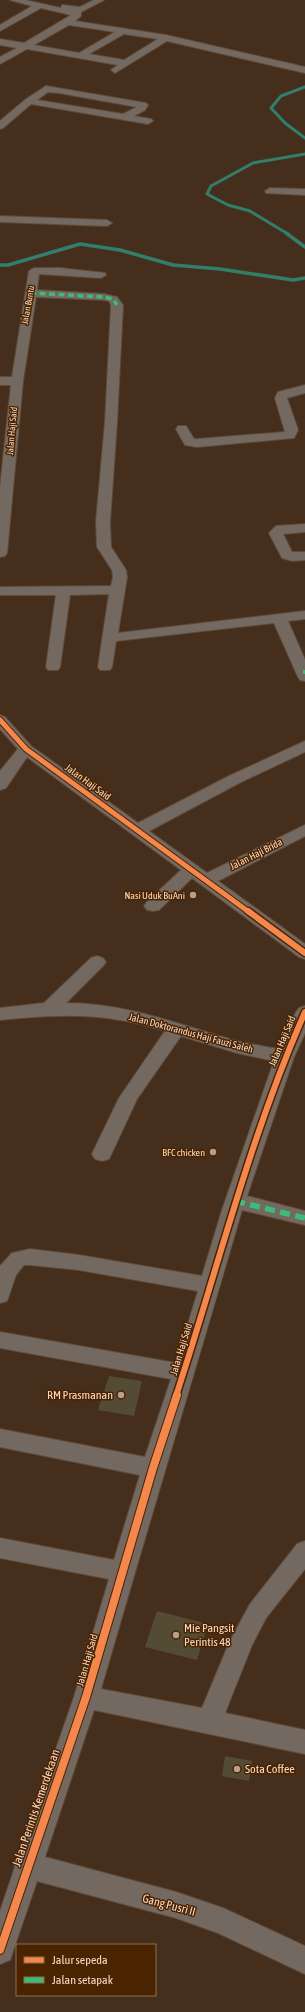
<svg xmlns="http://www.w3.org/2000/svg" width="305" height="2012" viewBox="0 0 305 2012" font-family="'Asap Condensed',sans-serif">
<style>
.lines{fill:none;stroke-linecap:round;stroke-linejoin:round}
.stream-far1{stroke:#317e6c;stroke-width:3}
.stream{stroke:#317e6c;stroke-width:3.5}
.building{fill:#544b35}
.minor-casing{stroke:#5f4b3a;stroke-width:2}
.minor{fill:#746961;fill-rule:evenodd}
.quiet-far2{stroke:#3abd76;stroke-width:3.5;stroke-dasharray:6 3.5;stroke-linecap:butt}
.quiet-far1{stroke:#3abd76;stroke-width:4;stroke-dasharray:8 4;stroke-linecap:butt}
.quiet{stroke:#3abd76;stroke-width:5.5;stroke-dasharray:10 5.5;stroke-linecap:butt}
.cycleway-far2-casing{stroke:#4a2300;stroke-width:7}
.cycleway-far1-casing{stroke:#4a2300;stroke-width:9}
.cycleway-casing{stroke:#4a2300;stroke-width:10}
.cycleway-far2{stroke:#f5874c;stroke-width:5}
.cycleway-far1{stroke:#f5874c;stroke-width:6}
.cycleway{stroke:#f5874c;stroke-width:8}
.poi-dot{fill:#bb9e89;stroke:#4a2300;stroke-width:1.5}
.labels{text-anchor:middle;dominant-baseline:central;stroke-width:3;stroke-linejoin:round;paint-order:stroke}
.far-street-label{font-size:9px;fill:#fadac4;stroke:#4a2300}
.street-label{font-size:10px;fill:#fadac4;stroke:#4a2300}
.poi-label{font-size:10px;fill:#fadac4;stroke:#4a2300;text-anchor:end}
.near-poi-label{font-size:12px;fill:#fadac4;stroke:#4a2300;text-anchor:start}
.near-street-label{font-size:12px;fill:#fadac4;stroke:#4a2300}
</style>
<rect width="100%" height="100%" fill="#452f1c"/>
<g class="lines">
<!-- stream-far1 -->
<path class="stream-far1" d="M305,87L281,96L271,108L285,123L305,138
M288,234L250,211L228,205L207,194L211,186L253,163L305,154"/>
<!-- stream -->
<path class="stream" d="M286,233L305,247
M0,265H8L80,244L120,250L173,265L220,269L293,280L305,278"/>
</g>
<!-- building -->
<path class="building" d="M109,1376L142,1381L134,1416L98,1410Z
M157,1611L208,1624L197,1660L145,1647Z
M225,1756L252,1761L249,1781L222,1776Z"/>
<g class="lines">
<!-- minor casing -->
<g class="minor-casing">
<path id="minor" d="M10,0H25L61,8L62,5L80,7L94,0H104L81,12V16L75,21L166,35L305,67V73L167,41L115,73L111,70L118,65L27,49L0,64V57L17,48L0,45V39L24,43L71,15L41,8L0,31V25L32,6ZM69,25L115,32L79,53L34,45ZM124,34L158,39L124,60L89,54Z
M46,86L146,103L148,105L145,110L134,116L151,119L153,121L148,124L31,104L3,128L0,129V121L26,99ZM48,92L59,93L137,107L123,114L37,100Z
M270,188L305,189V195L266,193L265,191Z
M0,216L107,220L112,223L107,226L0,222Z
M34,268H60L105,273L106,275L101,278L39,274L37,290L104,294L117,297L123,305L117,422L110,522L111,547L126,570L127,577L118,633L305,611V619L288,621L305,660V681L300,680L298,677L274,623L116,641L112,667L110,670H100L98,667L109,594L70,595L60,667L58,670H48L46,667L56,595H0V587L111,586L113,577L112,570L97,547L96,522L105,422L111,305L109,301L104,300L36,297L23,381L7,553L5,556L0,557V487L11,385H0V377H12L29,271Z
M305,385V393L287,398L298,430L294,438L197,447L185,445L176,429L178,426H186L194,439H197L285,432L275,398L278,392Z
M305,524V532L283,534L292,552H305V560L292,561L282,558L269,533L276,526Z
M0,715L5,717L31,746L138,823L229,776L305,741V752L241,782L149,831L207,873L305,825V836L218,881L305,944V959L299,957L192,878L159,910L153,911L147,910L144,906L147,902L181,870L27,757L6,788L0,790V771L18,749L0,729Z
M97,956L103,958L106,962L103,966L66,1003C126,1003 180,1025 237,1041C251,1044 265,1047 279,1049L296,1012L299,1008L305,1006V1033L294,1057L247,1196L305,1211V1225L242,1210C196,1369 147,1529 101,1689L202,1708L230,1641L250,1604L297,1544L305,1541V1569L266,1618L252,1645L225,1713L305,1730V1754L94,1710L45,1857L176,1892L223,1908L305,1946V1974L218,1933L176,1918L37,1881L10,1960L0,1964V1911L15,1867L14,1865L19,1855L74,1697L109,1579L0,1558V1538L114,1560L140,1475L0,1447V1429L145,1457L171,1379L0,1348V1332L176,1363L198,1291L79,1270L30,1265H24L16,1275L7,1301L0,1303V1266L12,1253L30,1249L79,1255L202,1276L222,1210L274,1061L237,1053L181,1036L137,1099L109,1159L102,1161L95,1159L92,1154L119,1098L165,1031C105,1012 61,1014 0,1020V1008L44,1003L91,958Z"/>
</g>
<!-- minor -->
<use href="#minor" class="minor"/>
<!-- quiet-far2 -->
<path class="quiet-far2" d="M30,293L104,297L113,299L117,305"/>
<!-- quiet-far1 -->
<path class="quiet-far1" d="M303,672H305"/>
<!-- quiet -->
<path class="quiet" d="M235,1201L305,1218"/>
<!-- cycleway-far2 casing -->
<g class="cycleway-far2-casing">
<path id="cycleway-far2" d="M0,720L26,749L249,912"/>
</g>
<!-- cycleway-far1 casing -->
<g class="cycleway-far1-casing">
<path id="cycleway-far1" d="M248,911L305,953
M176,1396C218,1268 250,1136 305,1012"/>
</g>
<!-- cycleway casing -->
<g class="cycleway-casing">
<path id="cycleway" d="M0,1950L86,1697L153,1468L177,1395"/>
</g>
<!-- cycleway-far2 -->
<use href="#cycleway-far2" class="cycleway-far2"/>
<!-- cycleway-far1 -->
<use href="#cycleway-far1" class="cycleway-far1"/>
<!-- cycleway -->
<use href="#cycleway" class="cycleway"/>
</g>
<!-- markers -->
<g class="poi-dot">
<circle cx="193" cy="895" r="4"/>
<circle cx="213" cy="1152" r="4"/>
<circle cx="121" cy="1395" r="4"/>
<circle cx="176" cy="1635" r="4"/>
<circle cx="237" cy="1769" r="4"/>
</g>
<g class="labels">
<!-- far-street labels -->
<g class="far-street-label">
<text transform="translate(28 305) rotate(-80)">Jalan Buntu</text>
<text transform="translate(12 431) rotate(-85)">Jalan Haji Said</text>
</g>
<!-- street labels -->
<g class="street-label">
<text transform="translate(88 782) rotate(36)">Jalan Haji Said</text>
<text transform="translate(256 854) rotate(-27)">Jalan Haji Brida</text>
<text transform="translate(191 1033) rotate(15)">Jalan Doktorandus Haji Fauzi Saleh</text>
<text transform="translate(282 1041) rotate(-67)">Jalan Haji Said</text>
<text transform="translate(181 1349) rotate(-73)">Jalan Haji Said</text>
<text transform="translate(87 1660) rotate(-74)">Jalan Haji Said</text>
</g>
<!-- poi labels -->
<g class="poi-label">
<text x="185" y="895">Nasi Uduk BuAni</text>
<text x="205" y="1152">BFC chicken</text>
</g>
<!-- near-poi labels -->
<g class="near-poi-label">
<text x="113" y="1395" text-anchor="end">RM Prasmanan</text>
<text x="184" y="1628">Mie Pangsit<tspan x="184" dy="14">Perintis 48</tspan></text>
<text x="245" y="1769">Sota Coffee</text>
</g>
<!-- near-street labels -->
<g class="near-street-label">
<text transform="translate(36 1808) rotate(-71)">Jalan Perintis Kemerdekaan</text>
<text transform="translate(169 1905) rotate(15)">Gang Pusri II</text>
</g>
</g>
<!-- legend -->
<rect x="16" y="1944" width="140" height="52" fill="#4a2300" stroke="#906c4e"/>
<rect x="24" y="1957" width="20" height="6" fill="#f5874c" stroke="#906c4e"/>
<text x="52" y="1964" font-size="12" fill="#fadac4">Jalur sepeda</text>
<rect x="24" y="1977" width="20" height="6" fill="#3abd76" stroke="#906c4e"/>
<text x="52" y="1984" font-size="12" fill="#fadac4">Jalan setapak</text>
</svg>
